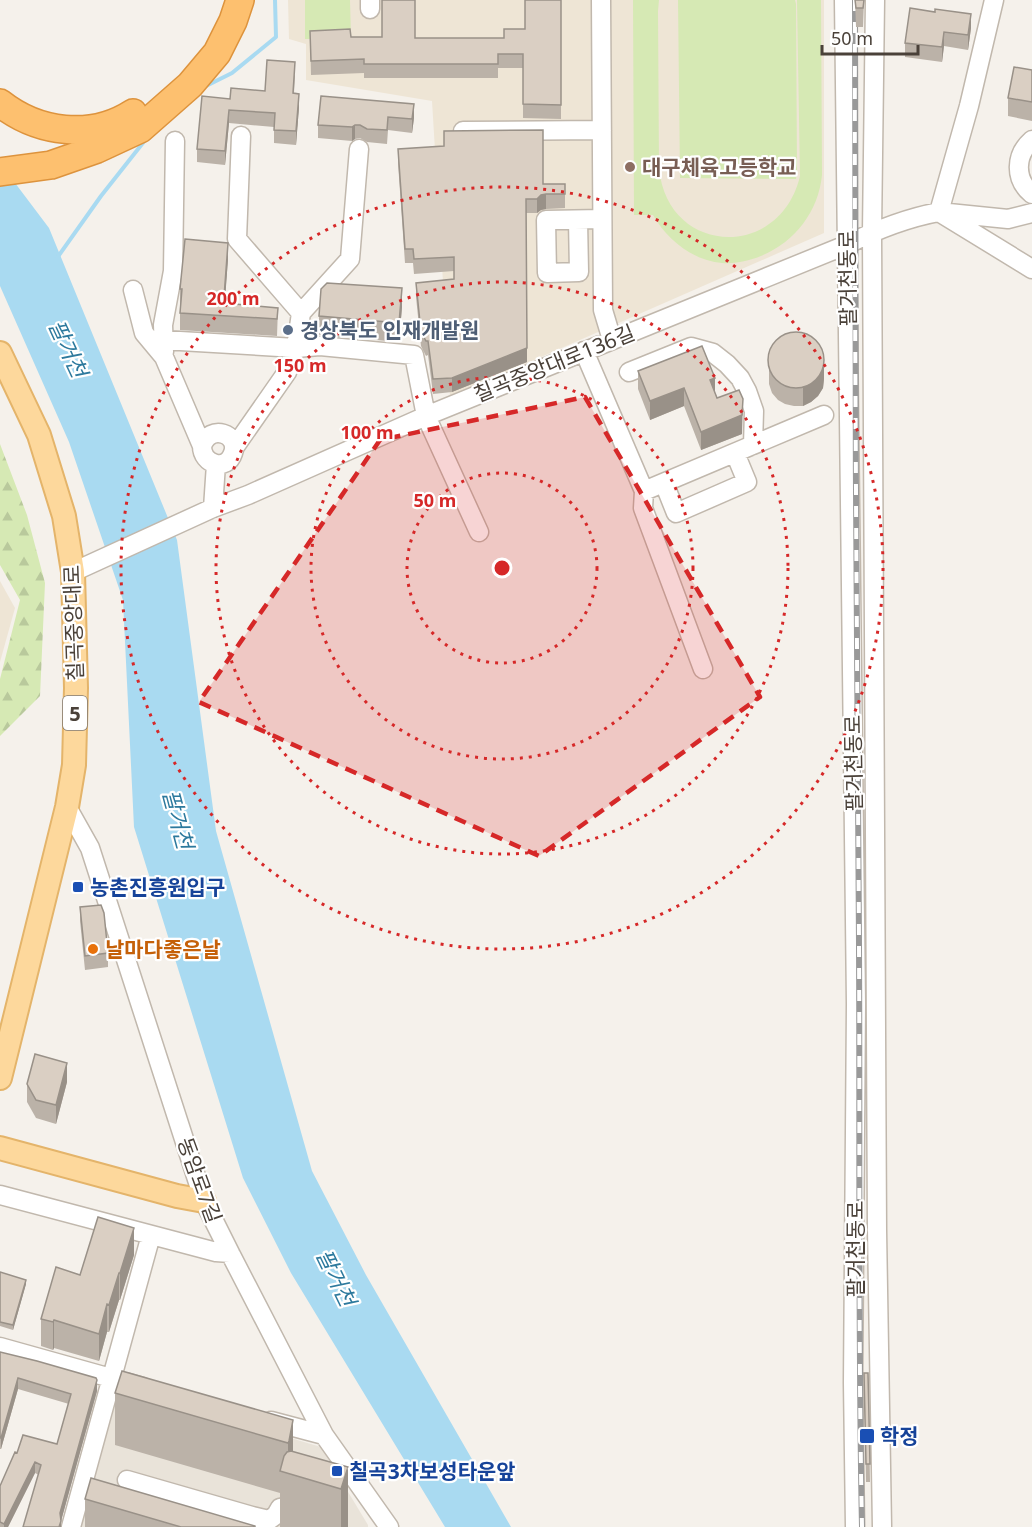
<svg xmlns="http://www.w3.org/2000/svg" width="1032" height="1527" viewBox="0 0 1032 1527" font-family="'Noto Sans','Noto Sans KR',sans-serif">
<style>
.residential{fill:#e9e3d9}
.education{fill:#eee5d5}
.forest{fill:url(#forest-firs)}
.pitch{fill:#d6e9b4}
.water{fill:#a9daf1}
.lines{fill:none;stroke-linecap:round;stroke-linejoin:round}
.stream{stroke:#a9daf1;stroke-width:4}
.minor-casing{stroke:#c1b8ad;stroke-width:21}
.major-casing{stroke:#e4b46a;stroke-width:26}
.highway-casing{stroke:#dd933d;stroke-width:30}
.minor{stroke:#fff;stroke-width:18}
.major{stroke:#fdd89c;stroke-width:22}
.highway{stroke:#fdc06f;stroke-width:27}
.rail-casing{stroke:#999;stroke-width:6}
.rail{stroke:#fff;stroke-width:4;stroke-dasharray:11;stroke-linecap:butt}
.wall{fill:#bbb2a8}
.shaded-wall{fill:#999188}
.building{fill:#dacfc3;stroke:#999188;stroke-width:1.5}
.marked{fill:#d62828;fill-opacity:0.2;stroke:#d62828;stroke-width:4.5;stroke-dasharray:12 8;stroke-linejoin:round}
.ring{fill:none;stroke:#d62828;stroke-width:3;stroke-dasharray:3 6}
.education-dot{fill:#8d6e63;stroke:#fff;stroke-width:2}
.service-dot{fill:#5c6f8a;stroke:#fff;stroke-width:2}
.transit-dot{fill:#1a4fb4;stroke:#fff;stroke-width:2}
.food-dot{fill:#e8710a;stroke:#fff;stroke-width:2}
.labels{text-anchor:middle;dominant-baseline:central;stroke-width:4.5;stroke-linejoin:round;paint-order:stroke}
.shield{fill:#fff;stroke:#807a74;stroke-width:1.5}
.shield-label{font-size:20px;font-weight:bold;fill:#4a4139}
.education-label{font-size:21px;font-weight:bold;fill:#785e54;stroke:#fff;text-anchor:start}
.street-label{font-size:21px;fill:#4a4139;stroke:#fff}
.service-label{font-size:21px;font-weight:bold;fill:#4e5e75;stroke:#fff;text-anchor:start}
.transit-label{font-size:21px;font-weight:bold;fill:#164399;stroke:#fff;text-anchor:start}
.food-label{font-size:21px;font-weight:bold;fill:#c56008;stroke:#fff;text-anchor:start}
.water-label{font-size:22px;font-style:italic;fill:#2c799d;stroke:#fff}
.centre{fill:#d62828;stroke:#fff;stroke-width:3}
.ring-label{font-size:18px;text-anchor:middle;font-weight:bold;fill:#d62828;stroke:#fff;stroke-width:4.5;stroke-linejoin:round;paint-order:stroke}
</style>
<defs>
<pattern id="forest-firs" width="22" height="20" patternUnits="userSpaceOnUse" patternTransform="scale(1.5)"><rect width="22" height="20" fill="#d6e9b4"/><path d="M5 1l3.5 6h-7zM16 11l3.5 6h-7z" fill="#b9c99c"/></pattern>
</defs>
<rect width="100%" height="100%" fill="#f5f1eb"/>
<!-- residential -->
<path class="residential" d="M127,1390L321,1447L368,1525V1527H80L117,1399Z"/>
<!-- education -->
<path class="education" d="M288,0H824V233L450,397L432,101L306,80V44L289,39Z
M0,581L15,608L0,662Z"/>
<!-- forest -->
<path class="forest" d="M0,444L27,515L45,583L40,696L0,736V679L20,600L0,565Z"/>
<!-- pitch -->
<path class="pitch" d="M305,0H350L351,39H305Z
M633,0H659L658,11L659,168C667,256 780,261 800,176L797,0H821L822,175C818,216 789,249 749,260C741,262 731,264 722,263C694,261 667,240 653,215H634Z
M678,0H795L796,4L797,172L796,179L680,178Z"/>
<!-- water -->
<path class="water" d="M0,163L49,228L177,540L216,831L312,1171L366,1275L511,1527H445L291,1273L243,1178L134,827L123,600L69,442L0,286Z"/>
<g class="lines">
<!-- stream -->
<path class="stream" d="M204,87L232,73L276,37L275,0
M57,258L101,196L146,139"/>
<!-- minor casing -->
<g class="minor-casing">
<path id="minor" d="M370,0V9
M601,0L603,310L612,340
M844,0L856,1004L853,1383L855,1527
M875,0L872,232L877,1230L882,1527
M994,0L969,106L939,212L1008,219L1032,213
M463,131L602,130
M241,136L237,239L301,313
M1032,140C1015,155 1014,179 1032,194
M578,220L579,272L547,273L546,220L602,219
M133,290L144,333L164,357L202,446C202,465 227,472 233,453C240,434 210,423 202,446
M163,340L296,348L320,346L414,355L426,416L479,532
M584,351L644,491L824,415
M164,352L163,325L173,271L175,141
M629,372L691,347L713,353L727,364L740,378L747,391L754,411L753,445
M234,448L287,372L296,348L301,313L350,259L359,149
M664,483L676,513L747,482L735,453
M644,491L643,508L703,669
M213,508L216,464
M73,572L213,508L248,495L426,416L846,245C876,230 906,218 939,212L1032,269
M67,807L90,848L204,1201L230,1253L324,1435L389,1527
M0,1195L216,1252L230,1253
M0,1347L143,1387
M271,1421L324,1435
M127,1480L252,1516L249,1525
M252,1516L269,1520L276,1515L280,1508C288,1506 297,1505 300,1497
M71,1527L151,1235"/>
</g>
<!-- major casing -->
<g class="major-casing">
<path id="major" d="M0,353L39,435L64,516L73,572L76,688L74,765L67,807L0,1078
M0,1148L177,1196L204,1201"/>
</g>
<!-- highway casing -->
<g class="highway-casing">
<path id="highway" d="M0,103C38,133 91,140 133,113
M0,172L51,165L97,149L140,129L190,85L217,53L233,21L240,0"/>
</g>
<!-- minor -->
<use href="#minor" class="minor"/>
<!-- major -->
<use href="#major" class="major"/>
<!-- highway -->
<use href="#highway" class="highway"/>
<!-- rail casing -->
<g class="rail-casing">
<path id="rail" d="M855,0C854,315 857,629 859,944C860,1138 858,1333 862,1527"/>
</g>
<!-- rail -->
<use href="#rail" class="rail"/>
</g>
<!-- wall -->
<path class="wall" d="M561,0V119L523,118V68H498V78H364V73L311,75L310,31L351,37H382L415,38H504L525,29Z
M855,0H864L863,27H856Z
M935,12L971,28L968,50L944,46L942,62L905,57V43Z
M1032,70V121L1008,116V98Z
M295,75L294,93L299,107L296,145L274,143V127L229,123L225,165L197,162V149L230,99L265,91Z
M321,96L414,118L412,133L388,130L387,144L367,142L360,138L355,139L352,141L318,138V125Z
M444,146L543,184H565V208L546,209L541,210L537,213H526L527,362L452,392L433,394L428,355L426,356L421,346L416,297V283L454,279V271L414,274L413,263H405L398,163V149Z
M228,259L225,297L235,304L278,308L277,336L180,330V289Z
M402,307L399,342L319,335V316Z
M769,357L824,379L823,388L818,396L811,402L803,406H794L785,404L778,400L772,393L769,384Z
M638,371L715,393L717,398L742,434L701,450L684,406L650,420L638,389Z
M80,907L108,953V967L85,970L80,921Z
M67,1082L56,1124L36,1118L27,1102V1084Z
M134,1255L120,1300H119L109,1332H107L99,1361L54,1348L53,1350L41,1346V1319L80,1275Z
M0,1272L26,1284L13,1330L0,1326Z
M0,1352L97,1391L61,1521V1527L39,1475L35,1473L8,1527H0V1486L17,1453L57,1444L69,1404L18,1389L1,1449H0Z
M864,1373H868L870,1482H866Z
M115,1393L293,1420V1452L348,1467V1527H280V1493L115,1445Z
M85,1499L255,1527H85Z"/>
<!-- shaded-wall -->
<path class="shaded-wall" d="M971,14V28L968,50V35Z
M944,32V46L942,62V47Z
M299,94V107L296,145V131Z
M414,104V118L412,133V119Z
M229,110V123L225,165V151Z
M355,125V139L352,141V127Z
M546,194V209L541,210L537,213V199L541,195Z
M228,243V259L224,314V297Z
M402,288V307L399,342V323Z
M527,348V362L452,392V378Z
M824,360V379L823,388L818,396L811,402L803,406V387Z
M715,378V397L710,380Z
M684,388V406L650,420V401Z
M743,399L742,434L701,450V432Z
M67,1063V1082L56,1124V1105Z
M134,1228V1255L120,1300V1273Z
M119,1273V1300L109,1332V1305Z
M26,1280V1284L13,1330V1325Z
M107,1304V1332L99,1361V1334Z
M54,1320V1348L53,1350V1322Z
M18,1378V1389L1,1449V1438Z
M97,1380V1391L61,1521V1527H59L60,1513Z
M293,1420V1472L288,1473V1443Z
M35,1462V1473L8,1527H4V1524Z
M348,1467V1527H341V1489Z"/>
<!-- building -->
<path class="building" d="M382,0H415V38H504V29H525V0H561V105L523,104V54H498V64H364V59L311,61L310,31L350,29L351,37H382Z
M855,0H864L863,8H856Z
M910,8L935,12V9L971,14L968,35L944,32L942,47L905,43Z
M267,60L295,62L293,93L299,94L296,131L274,130L275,113L229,110L225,151L197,149L202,96L230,99L231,88L265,91Z
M1014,67L1032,70V102L1008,98Z
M321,96L414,104L412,119L388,117L387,130L367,129L360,125H355L352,127L318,125Z
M543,130V184H565V194H546L541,195L537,199H526L527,348L452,378L433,379L428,341H426L421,332L416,283L454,279V257L414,259L413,249H405L398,149L444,146V131Z
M185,239L228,243L224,297L235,298V304L278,308L277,319L180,313L182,289H180Z
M327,283L402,288L399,323L319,316L321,289Z
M768 360a28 28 0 1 1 56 0a28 28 0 1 1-56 0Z
M702,346L715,378L710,380L717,398L739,390L743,399L742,415L701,432L684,388L650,401L638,371Z
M101,905L104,913L108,953L85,956L80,907Z
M35,1054L67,1063L56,1105L36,1100L27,1084Z
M98,1217L134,1228L120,1273H119L109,1305L107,1304L99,1334L54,1320L53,1322L41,1319L56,1267L80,1275Z
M0,1272L26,1280L13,1325L0,1322Z
M0,1352L37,1361L96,1378L97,1380L60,1513L61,1521L59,1527H23L41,1465L35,1462L4,1524L0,1522V1486L15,1452L17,1453L23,1435L57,1444L71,1394L18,1378L1,1438H0Z
M122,1371L293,1420L289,1441L288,1443L115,1393Z
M864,1373H868L870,1464H866Z
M291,1451L348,1467L341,1489L280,1471L284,1456L287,1452Z
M91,1478L255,1526V1527H181L85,1499Z"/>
<!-- marked area -->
<path class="marked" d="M585,397L760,697L539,856L199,702L380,440Z"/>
<!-- distance rings -->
<g class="ring">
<circle cx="502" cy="568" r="95"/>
<circle cx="502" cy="568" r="191"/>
<circle cx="502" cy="568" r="286"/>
<circle cx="502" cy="568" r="381"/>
</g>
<!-- markers -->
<circle class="education-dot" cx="630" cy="167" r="6"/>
<circle class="service-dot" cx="288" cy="330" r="6"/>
<g class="transit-dot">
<rect x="72" y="881" width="12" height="12" rx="3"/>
<rect x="859" y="1428" width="16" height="16" rx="3"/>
<rect x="331" y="1465" width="12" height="12" rx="3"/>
</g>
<circle class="food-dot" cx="93" cy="949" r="6"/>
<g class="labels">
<!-- shield labels -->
<rect class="shield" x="63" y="696" width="24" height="34" rx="4.5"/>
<g class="shield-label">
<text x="75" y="713">5</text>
</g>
<!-- education labels -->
<g class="education-label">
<text x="642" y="167">대구체육고등학교</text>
</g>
<!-- street labels -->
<g class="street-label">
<text transform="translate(847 278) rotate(-91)">팔거천동로</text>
<text transform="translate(554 363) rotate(-22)">칠곡중앙대로136길</text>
<text transform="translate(73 623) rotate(-92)">칠곡중앙대로</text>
<text transform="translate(853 763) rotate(-91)">팔거천동로</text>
<text transform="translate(200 1180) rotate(70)">동암로7길</text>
<text transform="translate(855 1249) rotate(-90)">팔거천동로</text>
</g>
<!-- service labels -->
<g class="service-label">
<text x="300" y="330">경상북도 인재개발원</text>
</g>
<!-- transit labels -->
<g class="transit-label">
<text x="90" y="887">농촌진흥원입구</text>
<text x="880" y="1436">학정</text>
<text x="349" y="1471">칠곡3차보성타운앞</text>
</g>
<!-- food labels -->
<g class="food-label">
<text x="105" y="949">날마다좋은날</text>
</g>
<!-- water labels -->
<g class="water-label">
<text transform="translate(69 348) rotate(65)">팔거천</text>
<text transform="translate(179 819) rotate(75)">팔거천</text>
<text transform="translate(337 1277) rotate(64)">팔거천</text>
</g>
</g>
<circle cx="502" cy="568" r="9" class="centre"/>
<g class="ring-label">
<text x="233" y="305">200 m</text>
<text x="300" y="372">150 m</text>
<text x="367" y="439">100 m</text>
<text x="435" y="507">50 m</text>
</g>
<!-- scale -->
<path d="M822 45v9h96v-9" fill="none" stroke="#4a4139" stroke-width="3"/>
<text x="831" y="45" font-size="18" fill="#4a4139" stroke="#ffffff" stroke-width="4.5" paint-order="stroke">50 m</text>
</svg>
